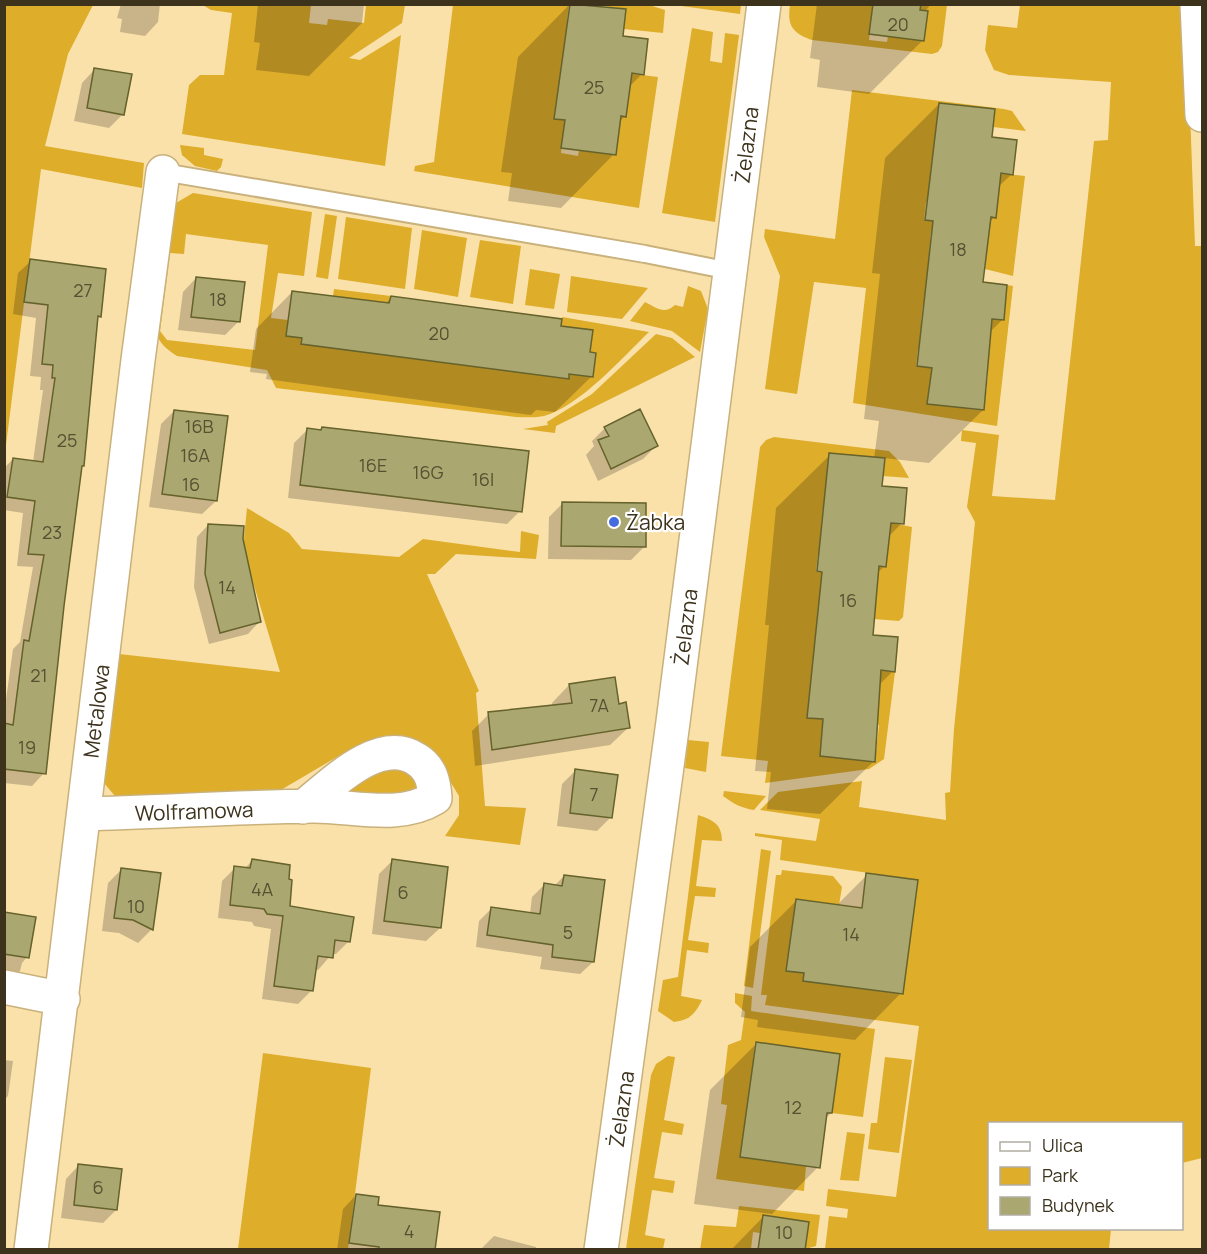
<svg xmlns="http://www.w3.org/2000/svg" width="1207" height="1254" viewBox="0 0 1207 1254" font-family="Manrope,sans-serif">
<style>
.green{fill:#dead2a;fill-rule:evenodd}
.shadow{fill:#0003}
.building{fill:#aaa870;stroke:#65622c;stroke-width:1.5}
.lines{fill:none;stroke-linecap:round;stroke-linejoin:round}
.lane-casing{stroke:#c9b17c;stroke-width:20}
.street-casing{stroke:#c9b17c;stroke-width:36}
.lane{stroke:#fff;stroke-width:16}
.street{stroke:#fff;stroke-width:33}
.poi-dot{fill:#456cdf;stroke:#fff;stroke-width:2}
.labels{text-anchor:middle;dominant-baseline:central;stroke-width:4.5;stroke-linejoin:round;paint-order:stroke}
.number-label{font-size:18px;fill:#585032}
.street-label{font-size:21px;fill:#3d331d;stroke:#fff}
.poi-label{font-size:21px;fill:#3d331d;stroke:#fff;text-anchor:start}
</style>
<rect width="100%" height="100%" fill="#fae1aa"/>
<!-- green -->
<path class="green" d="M5,4L93,5L68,54L45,146L144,163L142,188L41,169L5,453Z
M203,5H311L309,23L327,25L328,19L364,23L366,5H405L402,23L349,58L360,60L401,35L385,166L182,134L189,85L200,75H224L232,13L211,10Z
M453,5H569L567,20L573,21L560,75L562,101H556L554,118L565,120L561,153L578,156L579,150L612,115L626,117V73L658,77L639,208L414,171L415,166L434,162Z
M594,5H649L665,10L663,33L624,29L626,9Z
M674,5L741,4V5L740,14Z
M790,5L873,6L869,40L887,42L888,36L924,41L928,12L920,11L921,5H947L942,46L938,52L932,54L812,40C792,33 787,25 790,5Z
M1020,5H1186L1195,246H1202V1158L1182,1163V1124H990V1228L1111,1229L1109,1249H825L829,1216L847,1218L848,1209L826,1206L828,1189L896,1197L919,1026L765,1005L767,995H761L776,875H781L782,870L833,876L842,887L839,905L796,899L787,971L804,973L803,981L902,994L917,880L780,860L782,840L755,836V833L816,841L820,819L760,810L778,792L862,781L859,807L946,820L945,793L950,792L954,729L975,522L967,507L976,443L961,441L962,430L999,435L992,496L1055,500L1094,141L1108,140L1111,82L1009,75L994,70L985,50L988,25L1017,28Z
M692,28L713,32L710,61L722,63L725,33L739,35L715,222L662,213Z
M852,90L1004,109L1012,111L1026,131L993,127L995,109L939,103L937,120L942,121L938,158H932L930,175L935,176L932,203L926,202L924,220L938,221L931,231L928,266L933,267L928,304H923L921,321L926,322L923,349H918L916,366L932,368L928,404L945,406L967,403V409L984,410L988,374L974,372L987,318L1004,320L1007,285L1013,286L997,426L853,403L866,288L814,282L797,394L765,389L780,276L764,237L765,229L835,239Z
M180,145L204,148V155L223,159L221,167L217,171L195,166L182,155Z
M996,173L1025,176L1013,276L985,269L989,228L982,216L996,217L998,200Z
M193,193L312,212L304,276L278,273L271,318L288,320L286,336L302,338L301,343L531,374L547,371V376L569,379V374L590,352L592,330L561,326L562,317L649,332C622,358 580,406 544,416C535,418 526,417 516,417L276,388L267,370L177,356C165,348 156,341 156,326L176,203ZM186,234L268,245L255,350L167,340L160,331L170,253L184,254Z
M325,214L337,216L328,279L316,277Z
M346,217L412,228L405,289L338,279Z
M422,230L467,238L458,297L414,289Z
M480,240L521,246L513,304L470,297Z
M530,269L560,274L554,309L525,305Z
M571,276L648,288L622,319L567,312Z
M688,286L701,291L708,309L700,352L672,331L630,321L645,302C657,308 664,315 675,305L683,307Z
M334,289L391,296L390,303L333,296Z
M656,334L672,338L695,357L556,426L555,433L523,429L548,425L547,422L592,394Z
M774,437L889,451L900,462L909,478L883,476L885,458L828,508H823L821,526H827L824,553H818L816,571L828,573L827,582H821L814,700L809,699L807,717L823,719L820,756L875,761L879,725L867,723L879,670L895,672L884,759L869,769L765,783L768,761L721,756L760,447L766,440Z
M247,508L289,533L302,549L399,557L423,539L520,552L521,531L539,535L536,559L456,554L435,574H427L479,691L476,693L485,806L526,808L520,845L445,836L459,815V796L437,760L375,745L342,754L274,794L137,804L115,796L104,783L119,654L280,672L243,549Z
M887,522L912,527L903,617L899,621L874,619L878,579L873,565L886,566Z
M688,740L709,742L706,772L685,768Z
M366,768H416L423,784L401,801L334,790Z
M724,791L766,796L754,810C741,808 734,804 723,796Z
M698,815C713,820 722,824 722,841L702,840L696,886L716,888L715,897L695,896L688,940L709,943L708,953L687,950L681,996L702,1000C695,1014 690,1020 674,1022L658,1011L663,980L678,977Z
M761,849L771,851L753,988L744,986Z
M735,993L752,996L751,1011L875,1029L863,1117L832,1113L840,1054L755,1042L753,1061L760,1062L752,1072L740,1157L806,1166L804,1191L716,1179L727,1105L721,1104L728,1045L741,1040L745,1012L735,1003Z
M263,1053L371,1068L348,1249H238Z
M668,1056L675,1057L664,1120L684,1124L682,1135L662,1132L654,1178L675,1181L673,1193L652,1190L645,1235L665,1239L663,1249H626L651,1075L656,1064Z
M885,1057L912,1060L899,1153L868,1149L871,1123H877Z
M847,1132L865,1134L859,1181L840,1180Z
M739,1206L820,1215L816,1246L805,1249L809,1222L763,1215L760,1233L753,1232L751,1249L700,1250L704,1225L736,1227Z"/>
<!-- shadow -->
<path class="shadow" d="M121,4H160L158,22L145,36L120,32L122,19L117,18Z
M258,4H364L362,23L309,76L256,70L260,43L254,42Z
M570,4L624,10L621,37L642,74L628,88L625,116L618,123L614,154L561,208L508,201L512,173L501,172L518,57Z
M817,4H931L927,9L923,40L869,94L817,87L820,60L810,58Z
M95,69L122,115L109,128L74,121L82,83Z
M939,104L991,139L1012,174L998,187L995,217L988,223L982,284L1002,320L989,333L983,410L929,463L884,458L881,487L902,523L887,538L885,566L877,573L871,636L893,671L878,686L874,761L820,814L767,809L771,772L755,771L769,625H765L776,508L830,455L874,459L879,421L864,419L880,274L872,273L885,158Z
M31,261L99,316L96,319L83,465L80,468L44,773L32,786L4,783V714L13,649L20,642L33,567L17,566L23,513L4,510V468L13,459L33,462L43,390H40L41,377L30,376L36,318L13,314L18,273Z
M196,278L239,321L225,335L178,330L183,292Z
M292,292L385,304L391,298L559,327L588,353L592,376L555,412L536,410L531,415L266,379L267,374L250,372L256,329Z
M174,411L216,501L202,514L149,507L161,424Z
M322,428L520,511L507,524L288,498L294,443L307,430L319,432Z
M605,428L656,446L643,459L598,481L586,455L594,446L592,441Z
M562,504L644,547L631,560L548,559L549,517Z
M208,525L242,539L259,622L248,634L209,644L194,587L197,537Z
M569,685L618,705L628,728L610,745L475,766L472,731L489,714L553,707L552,703Z
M576,770L610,818L597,831L557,826L562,784Z
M252,861L288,907L349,941L336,954H332L318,970L314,969L311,991L298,1004L262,999L271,929L254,926L252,922L218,918L222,881L235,868L244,869Z
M392,861L440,928L426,941L372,934L379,874Z
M121,870L159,874L151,930L138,943L119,933L102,931L108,883Z
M867,875L901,993L855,1040L757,1027L758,1020L741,1017L750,947L797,900L836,906Z
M564,876L593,962L580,974L540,969L542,957L476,947L479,921L491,909L530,914L532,897L544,885L554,886Z
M4,914L27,957L22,963L20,971L7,984L4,983Z
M756,1044L831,1113L825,1119L818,1167L772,1214L694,1204L710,1090Z
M4,1060L13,1061L8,1096L4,1100Z
M79,1165L116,1210L103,1223L61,1218L66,1179Z
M356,1195L377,1206L433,1250H337L343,1209Z
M763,1217L804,1250H731Z
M494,1236L536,1247V1250H480Z"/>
<!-- building -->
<path class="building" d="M570,4L626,9L623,36L648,39L644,75L632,73L626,117L621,116L616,155L561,148L565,120L554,119Z
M873,4H921L920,10L928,11L924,41L869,34Z
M94,68L132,74L124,115L87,108Z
M939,103L995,109L992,137L1017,140L1013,175L1001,173L996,218L991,217L983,282L1007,285L1004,320L992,319L984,410L927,404L932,368L917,366L933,221L925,220Z
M30,259L106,269L101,317L98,316L84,466H82L64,606L46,774L4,769V723L13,725L24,640L29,641L44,555L28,554L35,501L7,497L13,458L43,462L55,378H52L53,365L42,364L48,305L24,302Z
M196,277L245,282L240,322L191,317Z
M292,291L389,303L391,296L562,319L561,326L593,330L590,352L596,353L593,377L569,374V379L301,344L302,338L286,336Z
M640,409L658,446L611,469L598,440L609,436L604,427Z
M174,410L228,416L217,501L162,494Z
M322,427L529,451L522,512L300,485L307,428L321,430Z
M829,453L885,458L882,486L907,488L904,524L891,523L886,567L879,566L873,635L898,637L895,672L881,670L875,762L820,756L823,719L807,718L822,572L817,571Z
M562,502L646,503V547L561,546Z
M208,524L244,526L243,539L261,622L220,633L205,574Z
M615,677L619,704L626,702L630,728L492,750L488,712L572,703L569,684Z
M575,769L618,775L612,818L570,813Z
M252,859L290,865L289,879L292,880L290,906L354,917L350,942L335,940L333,958L318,956L313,991L274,986L283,916L267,914L264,909L230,905L234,866L250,868Z
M392,859L448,867L441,928L384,921Z
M121,868L161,873L153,930L133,920L114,918Z
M866,873L918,880L903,994L803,981L804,973L786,971L796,899L862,908Z
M564,875L605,880L594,962L552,957L553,945L487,935L491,907L540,914L544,883L562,886Z
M4,912L36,917L29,958L4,954Z
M756,1042L840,1054L832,1113H827L820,1168L740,1157Z
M78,1164L122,1169L117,1210L74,1205Z
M356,1194L379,1197L378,1205L440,1212L435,1250H379V1247L349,1243Z
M763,1215L809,1222L805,1250H758Z"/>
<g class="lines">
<!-- lane casing -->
<g class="lane-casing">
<path id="lane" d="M163,172L645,254L730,271"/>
</g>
<!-- street casing -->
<g class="street-casing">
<path id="street" d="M1197,4L1202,115
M84,814C160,812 237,807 314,806C354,806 399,820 435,798C434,782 431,768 416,759C379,735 331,785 303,807
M4,987L63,999
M31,1250L138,360L163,172
M601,1250L673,722L764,4"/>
</g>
<!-- lane -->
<use href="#lane" class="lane"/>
<!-- street -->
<use href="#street" class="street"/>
</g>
<!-- markers -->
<circle class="poi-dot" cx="614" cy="522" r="6"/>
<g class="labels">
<!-- number labels -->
<g class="number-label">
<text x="898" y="24">20</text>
<text x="594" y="87">25</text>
<text x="958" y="249">18</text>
<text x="83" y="290">27</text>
<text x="218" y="299">18</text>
<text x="439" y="333">20</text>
<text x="199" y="426">16B</text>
<text x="67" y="440">25</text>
<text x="195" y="455">16A</text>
<text x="373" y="465">16E</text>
<text x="428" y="472">16G</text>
<text x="483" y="479">16I</text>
<text x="191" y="484">16</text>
<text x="52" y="532">23</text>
<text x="227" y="587">14</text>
<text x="848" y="600">16</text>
<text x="39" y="675">21</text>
<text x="599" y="705">7A</text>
<text x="27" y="747">19</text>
<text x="594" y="794">7</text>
<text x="262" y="889">4A</text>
<text x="403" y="892">6</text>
<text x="136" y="906">10</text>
<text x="568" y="932">5</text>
<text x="851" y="934">14</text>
<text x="793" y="1107">12</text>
<text x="98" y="1187">6</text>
<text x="409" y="1231">4</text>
<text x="784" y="1232">10</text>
</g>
<!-- street labels -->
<g class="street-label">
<text transform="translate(746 145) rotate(-83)">Żelazna</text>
<text transform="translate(685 627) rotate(-83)">Żelazna</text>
<text transform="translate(96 711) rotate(-83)">Metalowa</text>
<text transform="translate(194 811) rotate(-2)">Wolframowa</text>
<text transform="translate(621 1109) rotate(-82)">Żelazna</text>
</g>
<!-- poi labels -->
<g class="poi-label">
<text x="626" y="522">Żabka</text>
</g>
</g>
<!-- border -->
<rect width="1207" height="1254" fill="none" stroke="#3d331d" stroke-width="12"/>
<!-- legend -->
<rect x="988" y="1122" width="195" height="108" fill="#ffffff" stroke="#b1ada5" stroke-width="1.5"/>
<rect x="1000" y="1142" width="30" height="9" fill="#ffffff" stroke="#b1ada5" stroke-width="1.5"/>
<text x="1042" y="1152" font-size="18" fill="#3d331d">Ulica</text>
<rect x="1000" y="1167" width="30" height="18" fill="#dead2a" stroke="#b1ada5" stroke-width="1.5"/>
<text x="1042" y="1182" font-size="18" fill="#3d331d">Park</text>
<rect x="1000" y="1197" width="30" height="18" fill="#aaa870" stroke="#b1ada5" stroke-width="1.5"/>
<text x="1042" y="1212" font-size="18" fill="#3d331d">Budynek</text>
</svg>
